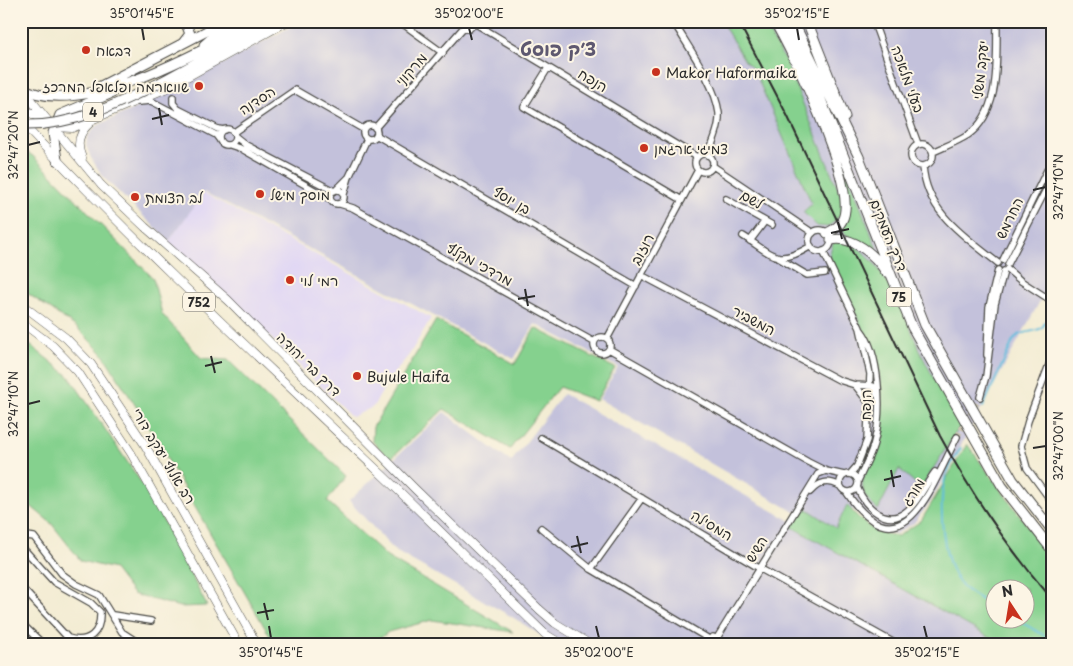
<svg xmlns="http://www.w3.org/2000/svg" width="1073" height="666" viewBox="0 0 1073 666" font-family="'Playpen Sans','Playpen Sans Hebrew',sans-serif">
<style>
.built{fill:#dfd5f5}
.industrial{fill:#c3c1db}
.green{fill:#85d18e;stroke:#587e5c;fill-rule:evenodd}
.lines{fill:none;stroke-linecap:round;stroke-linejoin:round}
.stream{stroke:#5ebedd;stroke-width:2}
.minor-tunnel{stroke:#cbc5b1;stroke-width:5.5;stroke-dasharray:5.5 3;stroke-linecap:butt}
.minor-casing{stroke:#494844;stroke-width:8}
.major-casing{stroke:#494844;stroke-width:9}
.highway-casing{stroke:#494844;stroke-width:11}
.minor{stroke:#fff;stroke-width:5.5}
.major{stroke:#fff;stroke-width:8}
.highway{stroke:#fff;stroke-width:9}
.rail{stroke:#2b2b2b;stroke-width:2}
.highway-bridge-casing{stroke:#494844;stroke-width:11;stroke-linecap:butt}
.highway-bridge{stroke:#fff;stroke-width:9}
.ticks{fill:none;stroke:#2b2b2b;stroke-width:2}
.poi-dot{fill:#c8321e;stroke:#fcf5e5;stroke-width:2}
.labels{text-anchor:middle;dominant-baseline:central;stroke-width:4;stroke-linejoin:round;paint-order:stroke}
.shield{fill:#fcf5e5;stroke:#6a6863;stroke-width:1}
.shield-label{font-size:12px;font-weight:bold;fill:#2b2b2b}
.poi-label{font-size:14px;fill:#2b2b2b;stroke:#fcf5e5;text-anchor:start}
.street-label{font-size:14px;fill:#2b2b2b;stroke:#fcf5e5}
.district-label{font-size:19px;font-weight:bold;fill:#5e5870;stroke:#fcf5e5}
.neatline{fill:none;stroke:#2b2b2b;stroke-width:2}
.ticks-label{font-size:12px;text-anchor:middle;fill:#2b2b2b}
</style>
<rect width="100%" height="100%" fill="#fcf5e5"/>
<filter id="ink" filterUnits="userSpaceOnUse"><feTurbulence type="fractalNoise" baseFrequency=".02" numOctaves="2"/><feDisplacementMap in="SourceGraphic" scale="10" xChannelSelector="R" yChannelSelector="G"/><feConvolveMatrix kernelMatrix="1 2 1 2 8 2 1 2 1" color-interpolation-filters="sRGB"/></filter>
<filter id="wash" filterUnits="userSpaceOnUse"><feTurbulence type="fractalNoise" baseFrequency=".0096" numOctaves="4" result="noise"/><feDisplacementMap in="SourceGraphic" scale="20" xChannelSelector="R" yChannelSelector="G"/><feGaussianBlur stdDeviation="1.12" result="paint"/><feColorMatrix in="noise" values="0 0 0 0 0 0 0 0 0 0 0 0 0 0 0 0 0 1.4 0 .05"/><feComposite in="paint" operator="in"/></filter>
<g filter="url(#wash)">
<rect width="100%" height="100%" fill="#f3ecd3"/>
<!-- built -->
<path class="built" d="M202,192L431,318L409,355L390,378L373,407L352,417L217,286L168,243Z"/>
<!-- industrial -->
<path class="industrial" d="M301,21H1052V279L930,502L914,523L896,534L878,530L853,509L838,537L599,399L618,367L535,324L514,359L204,192L169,241L104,178L91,158L86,145L87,137L96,126L177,89Z
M563,394L1014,645H556L514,618L395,551L349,501L444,412L511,462Z"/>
<!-- green -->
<path class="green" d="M721,21H762L786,62L842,199L841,215L828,227L817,226L803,212L812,204L754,70L745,61Z
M21,149L33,156L153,278L162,314L201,358L228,360L346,476L327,501L387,557L513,632L432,620L388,632L372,645H275L144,419L102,353L75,326L21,289Z
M841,157L879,254L845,234L842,228L849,210L837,158Z
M834,240C882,240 909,332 928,367C938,387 950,405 962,423L921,488L899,469L878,510C872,504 864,498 863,489C860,476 871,465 875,453C885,418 885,360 863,330L829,256Z
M436,320L515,364L535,328L615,368L596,401L559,387L510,449L444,409L390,459L372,441L373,427Z
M21,338L69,376L151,497L207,606L180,607L133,594L114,569L81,561L51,523L21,498Z
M967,444L1052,559V645H1003L792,527L803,506L836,528L847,505C865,525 871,532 898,536L921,521ZM996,588H1026V618H996Z"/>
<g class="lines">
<!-- stream -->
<path class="stream" d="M983,407L1013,341L1018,335C1044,326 1039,337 1052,308
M961,448C956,456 949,466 946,475C937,502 942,566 963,587C972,595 985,602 996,608
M1014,618L1052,640"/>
</g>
</g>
<g filter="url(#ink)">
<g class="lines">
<!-- minor-tunnel -->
<path class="minor-tunnel" d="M957,437L980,397"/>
<!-- minor casing -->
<g class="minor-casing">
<path id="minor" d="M399,21L443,53
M461,21L464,27L469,29L476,22
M673,21C688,47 715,83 719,113C720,126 713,143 707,155
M867,21L874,23L879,21
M874,23L918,144
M476,24L697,157
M548,68L524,107L682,200
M173,97V103L178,109L218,129L224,130
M139,102L151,101L159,105L216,135L219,139
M363 132a7 7 0 1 1 14 0a7 7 0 1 1-14 0Z
M375,128L464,27
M219 137a8 8 0 1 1 16 0a8 8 0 1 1-16 0Z
M234,132L295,90L363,129
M376,135L636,286
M236,137L246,145L334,191
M911 155a11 11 0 1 1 22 0a11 11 0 1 1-22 0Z
M230,145L242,149L330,199
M933,152C944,147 957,142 968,135C1002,111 996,57 997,21
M695 163a9 9 0 1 1 18 0a9 9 0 1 1-18 0Z
M713,166L813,233
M923,166C926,212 964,236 998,263
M330 197a7 7 0 1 1 14 0a7 7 0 1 1-14 0Z
M336,190L349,177
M344,194L349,177L367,139
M726,199L772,225
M340,204L353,208L594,342
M809 241a11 11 0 1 1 22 0a11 11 0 1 1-22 0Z
M743,236C773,255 777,267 811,246
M750,241L765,221
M823,251L860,328L870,374L867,440L857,466L850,474
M780,259L807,275L825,273
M1003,260L1052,160
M1008,264L1052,178
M1007,269L1021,281L1052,301
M641,275L839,380L855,385L873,386L877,395
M594 345a8 8 0 1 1 16 0a8 8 0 1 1-16 0Z
M607,339L698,170
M609,349L808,462L826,471L844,475
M987,355L989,307L998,270
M1052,357L1028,421L1021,446L1027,468L1052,502
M855,385L869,403
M980,397L986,376L995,304L1004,271
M541,438L759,568L898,645
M840 483a9 9 0 1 1 18 0a9 9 0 1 1-18 0Z
M858,481C864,467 872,454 875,439C882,410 880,354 861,330
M857,487C865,507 887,529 908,510C919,500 926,484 935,472
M810,492C820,481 828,480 840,486
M847,493C903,576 933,483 957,437
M642,498L591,569L709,639
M541,528L591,569
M21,541L27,536L34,537L62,574L76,584L99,595L122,632L142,645
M21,546L54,582L91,603L100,612C101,633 89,644 68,638L21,587
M113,615L151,621
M21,623L44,645
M717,638L818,474L826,471
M708,645L709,639L713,637L718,639L720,645"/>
</g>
<!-- major casing -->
<g class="major-casing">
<path id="major" d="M21,88L101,185L145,227L228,300L415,489L539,609L555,623L591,645
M21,107L54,127L72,128L167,88L288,21
M21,122C134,242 255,354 375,468C432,522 488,579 545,634L563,645
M82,158C76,144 78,133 91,122
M21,304L66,338L91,364L145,445L257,645
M21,322L53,346L78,372L131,453L239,645"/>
</g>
<!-- highway casing -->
<g class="highway-casing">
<path id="highway" d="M774,21C795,55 849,173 845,210C844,222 838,228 827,233
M783,21L820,97L912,327L1002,486L1052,550
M793,21L859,157L925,325L1013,480L1052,530
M807,21L845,117
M183,43L190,34L185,21
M204,45L212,38L240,21
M161,82L274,21
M21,87C77,122 206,49 257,21
M97,88L226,21
M57,160L53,133L60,115L112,93
M831,240C853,235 875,255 886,272"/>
</g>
<!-- minor -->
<use href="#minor" class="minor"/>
<!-- major -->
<use href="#major" class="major"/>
<!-- highway -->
<use href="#highway" class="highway"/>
<!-- rail -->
<path class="rail" d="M738,21L787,115L940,436C972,495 1008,548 1052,599"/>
<!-- highway-bridge casing -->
<g class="highway-bridge-casing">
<path id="highway-bridge" d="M21,125C71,127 117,105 161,82"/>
</g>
<!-- highway-bridge -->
<use href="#highway-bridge" class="highway-bridge"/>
</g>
</g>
<!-- ticks -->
<path class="ticks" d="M142,28L144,40M469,28L472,40M797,28L799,40M159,108L162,125M152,119L169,115M28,145L40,142M1033,190L1046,187M838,222L842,239M831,233L849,229M525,289L528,306M518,299L535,296M211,356L215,373M205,366L222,362M28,404L40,401M1033,448L1046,446M891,470L894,487M884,480L901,476M577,536L581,553M571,547L588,543M264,603L268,620M257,613L274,610M269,626L271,638M596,626L599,638M924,626L927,638"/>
<!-- markers -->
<g class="poi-dot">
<circle cx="86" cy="50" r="5"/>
<circle cx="656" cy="72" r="5"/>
<circle cx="199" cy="86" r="5"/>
<circle cx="644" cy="148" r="5"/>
<circle cx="260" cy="194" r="5"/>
<circle cx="135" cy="197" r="5"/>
<circle cx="290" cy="280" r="5"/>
<circle cx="357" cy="376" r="5"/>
</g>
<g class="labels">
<!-- shield labels -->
<g class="shield">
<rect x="83" y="102.5" width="20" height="19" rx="4"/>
<rect x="886.5" y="287.5" width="25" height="19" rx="4"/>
<rect x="183" y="292.5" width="32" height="19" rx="4"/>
</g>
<g class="shield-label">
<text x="93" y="112">4</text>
<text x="899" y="297">75</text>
<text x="199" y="302">752</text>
</g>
<!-- poi labels -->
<g class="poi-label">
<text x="96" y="50">דבאח</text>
<text x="666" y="72">Makor Haformaika</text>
<text x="189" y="86" text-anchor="end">שווארמה ופלאפל המרכז</text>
<text x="654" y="148">צמיגי ארגמן</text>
<text x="270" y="194">מוסך מישל</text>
<text x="145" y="197">לב הצומת</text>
<text x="300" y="280">רמי לוי</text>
<text x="367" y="376">Bujule Haifa</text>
</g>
<!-- street labels -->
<g class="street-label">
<text transform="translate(411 69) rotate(-48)">מרקוני</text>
<text transform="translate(980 70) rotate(-84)">יעקב משלי</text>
<text transform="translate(908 79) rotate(70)">בעלי מלאכה</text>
<text transform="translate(593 80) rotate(31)">הנפח</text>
<text transform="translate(257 100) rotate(-33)">הסדנה</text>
<text transform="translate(752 199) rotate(30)">לשם</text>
<text transform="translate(512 200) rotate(30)">בן יוסף</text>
<text transform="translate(1009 218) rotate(-64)">החרמש</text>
<text transform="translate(889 235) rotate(68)">דרך העמקים</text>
<text transform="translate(642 249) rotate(-62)">רוזוב</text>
<text transform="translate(480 264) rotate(29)">מרדכי מקלף</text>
<text transform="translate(754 320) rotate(28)">המשביר</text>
<text transform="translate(309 364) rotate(45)">דרך בר יהודה</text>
<text transform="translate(865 405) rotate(-90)">הנפח</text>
<text transform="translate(164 456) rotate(59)">רב אלוף יעקב דורי</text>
<text transform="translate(913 492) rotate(-59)">מורג</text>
<text transform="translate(712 525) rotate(31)">המסילה</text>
<text transform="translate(756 549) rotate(-58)">השיש</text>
</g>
<!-- district labels -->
<g class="district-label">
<text x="558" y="48">צ׳ק פוסט</text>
</g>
</g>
<!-- margin -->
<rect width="1073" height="666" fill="none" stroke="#fcf5e5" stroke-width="55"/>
<!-- north arrow -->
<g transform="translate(1010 604) rotate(348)"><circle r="24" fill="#fcf5e5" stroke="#a8a49b"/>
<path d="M0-4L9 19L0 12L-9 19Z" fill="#c8321e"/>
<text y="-8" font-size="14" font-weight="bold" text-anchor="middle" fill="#2b2b2b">N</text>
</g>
<rect x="28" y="28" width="1018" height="610" class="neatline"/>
<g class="ticks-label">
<text x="142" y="18">35°01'45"E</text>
<text x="469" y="18">35°02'00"E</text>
<text x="797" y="18">35°02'15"E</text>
<text transform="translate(14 145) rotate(-90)" y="4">32°47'20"N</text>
<text transform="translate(1059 187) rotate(-90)" y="4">32°47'10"N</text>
<text transform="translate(14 404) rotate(-90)" y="4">32°47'10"N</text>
<text transform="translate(1059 446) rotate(-90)" y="4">32°47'00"N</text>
<text x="271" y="657">35°01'45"E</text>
<text x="599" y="657">35°02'00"E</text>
<text x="927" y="657">35°02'15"E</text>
</g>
</svg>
